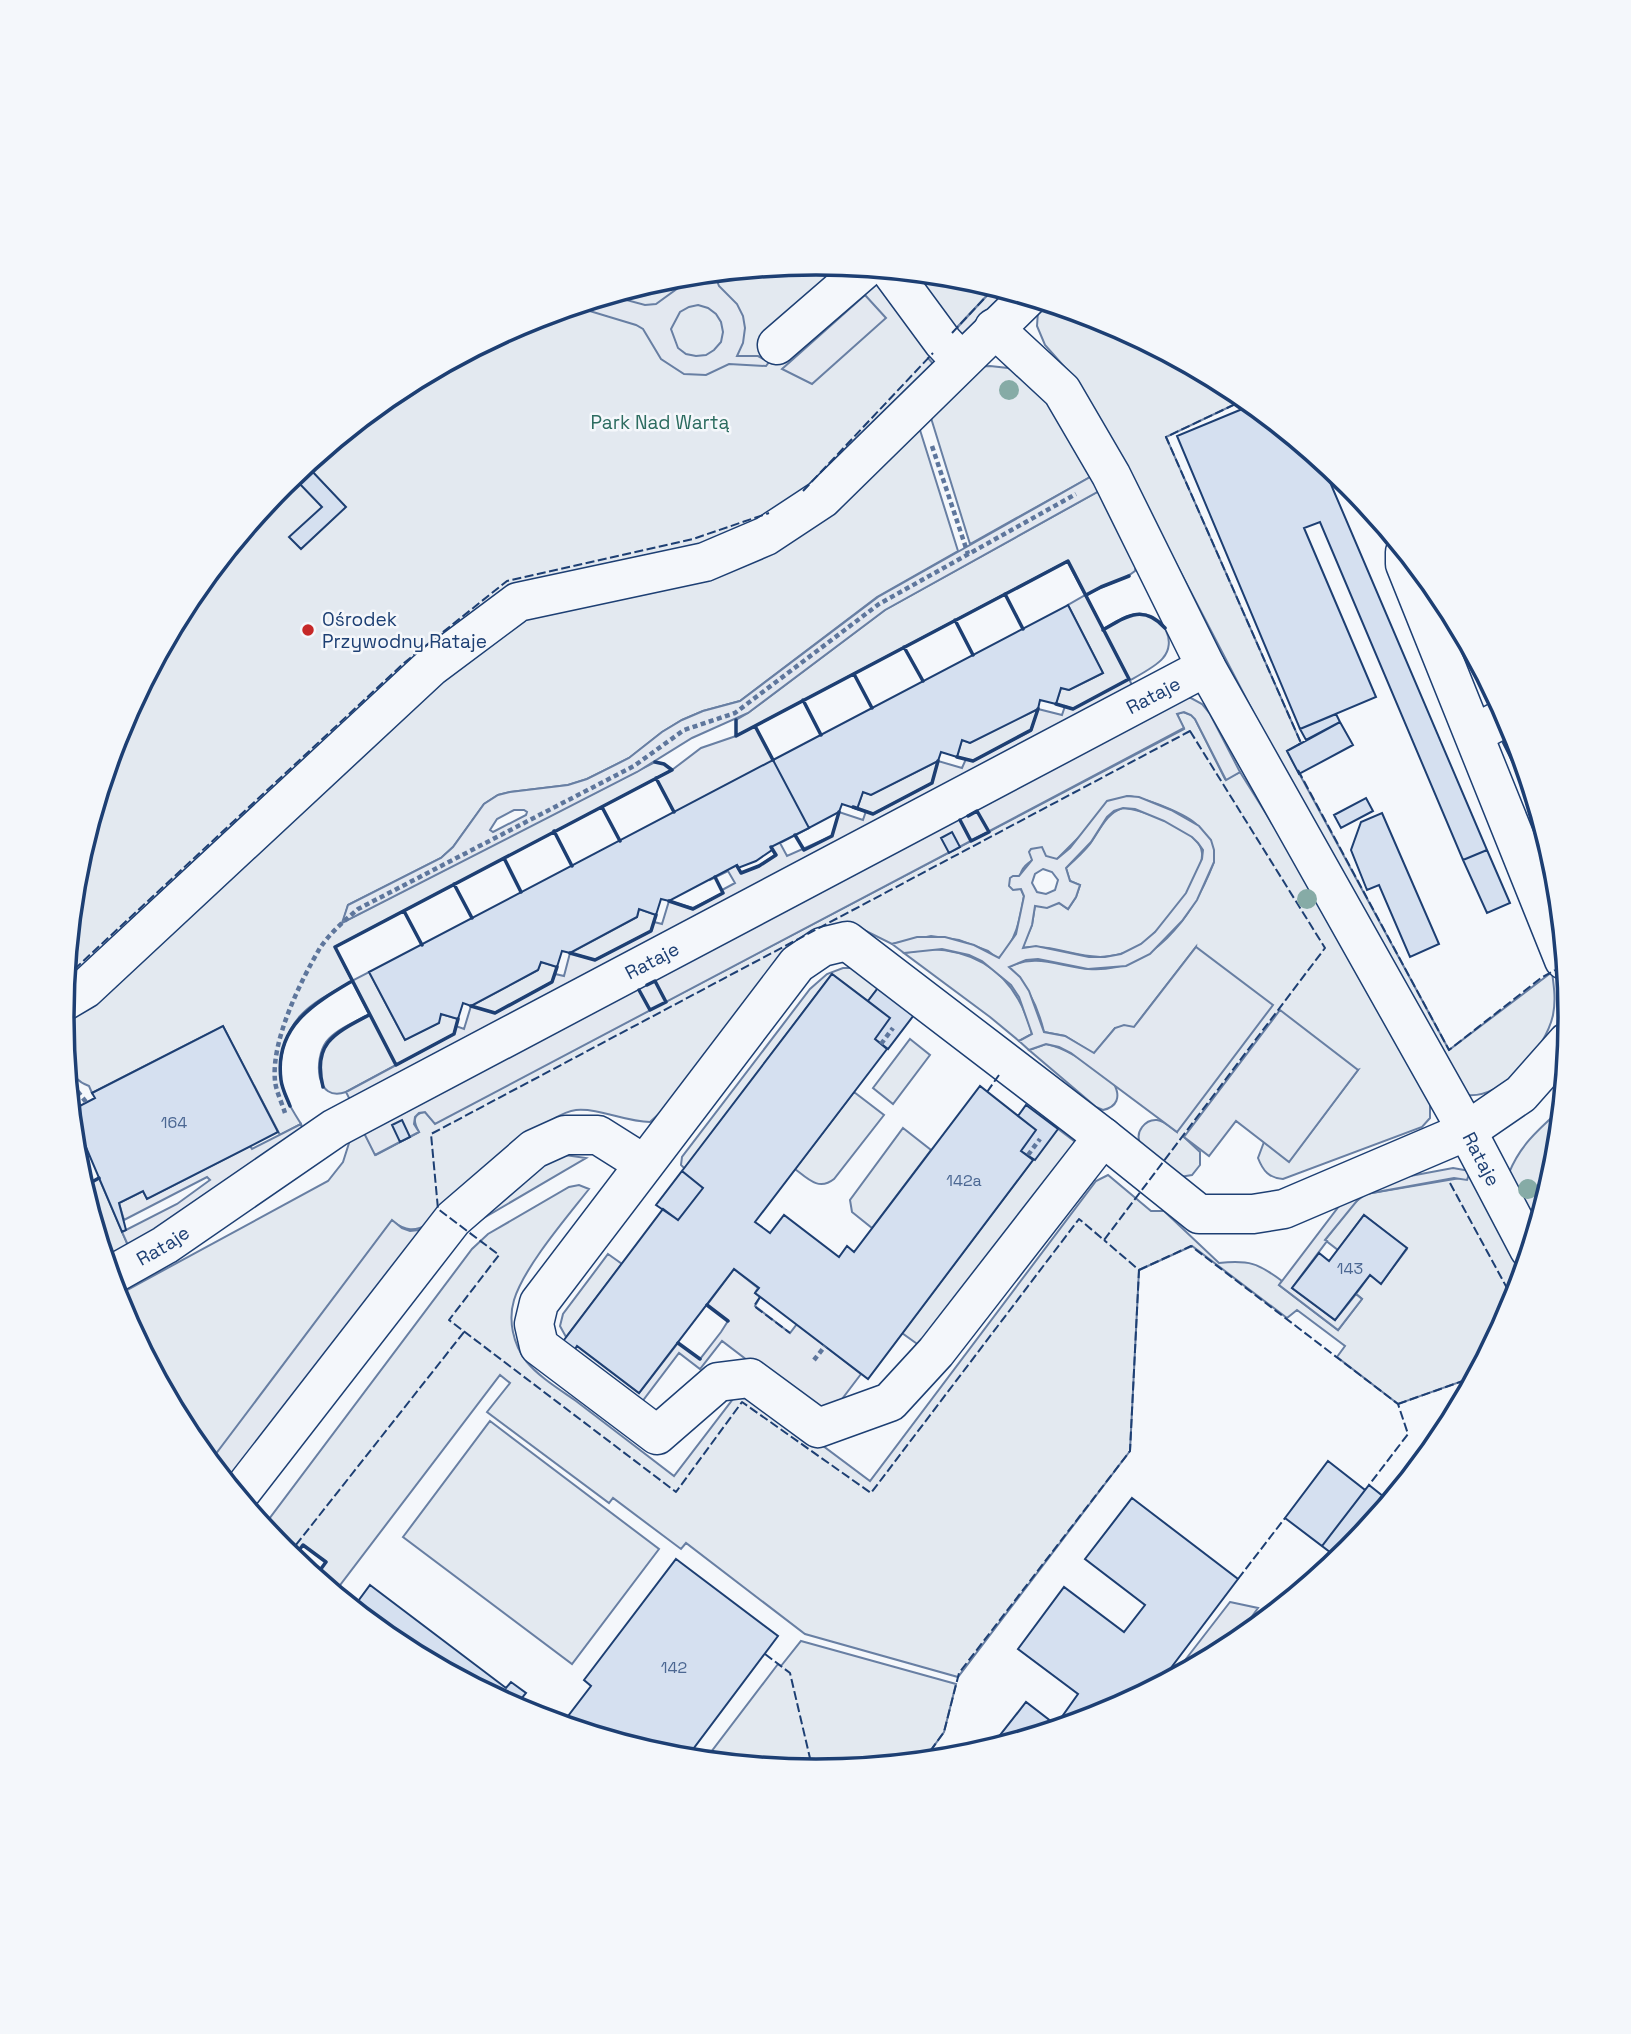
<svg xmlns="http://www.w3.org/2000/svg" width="1631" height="2034" viewBox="0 0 1631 2034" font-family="'Space Grotesk',sans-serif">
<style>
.green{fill:#e3e9f0;stroke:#687fa3;stroke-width:2}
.parking{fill:#e3e8f0;stroke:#687fa3;stroke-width:2;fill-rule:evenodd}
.building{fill:#d5e0f0;stroke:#1d3f73;stroke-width:2}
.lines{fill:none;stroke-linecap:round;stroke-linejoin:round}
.minor-casing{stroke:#1d3f73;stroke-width:41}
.path{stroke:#5e769c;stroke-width:4.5;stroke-dasharray:5 3.5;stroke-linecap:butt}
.minor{stroke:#f4f7fb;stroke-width:38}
.fence{stroke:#1d3f73;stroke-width:2;stroke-dasharray:9 3.5;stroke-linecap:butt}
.wall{stroke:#1d3f73;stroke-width:3.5}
.tree{fill:#86aba6}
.poi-dot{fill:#c62828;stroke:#f4f7fb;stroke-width:2.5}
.labels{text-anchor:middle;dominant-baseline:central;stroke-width:5;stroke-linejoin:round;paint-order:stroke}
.number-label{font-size:16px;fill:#4b6792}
.park-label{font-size:19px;fill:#2c6c60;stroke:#f4f7fb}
.poi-label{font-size:19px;fill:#1d3f73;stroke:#f4f7fb;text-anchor:start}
.street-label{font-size:19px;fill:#1d3f73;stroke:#f4f7fb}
.rim{fill:none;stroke:#1d3f73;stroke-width:3.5}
</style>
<rect width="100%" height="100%" fill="#f4f7fb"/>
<!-- green -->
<path class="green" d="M816,263L963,277L995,287L928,358L935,366L817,490L733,540L531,589L64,987L76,869L119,728L189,598L282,483L397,390L527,320L669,277Z
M1044,302L1104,320L1235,390L1246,399L1166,437L1301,743L1287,751L1449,1050L1552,972C1554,987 1556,1000 1553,1015C1546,1048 1503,1099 1467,1095L1289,781L1126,467L1070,373L1045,345L1037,326L1038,311Z
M990,366L1008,368L1036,385L1092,476L970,544L931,418L970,367Z
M915,426L920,430L958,551L877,597L740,701L703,711L682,720L662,732L629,758L587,779L568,785L510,792L498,795L484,804L453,847L441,858L348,905L343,922L655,762L664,764L672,770L335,947L352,981L369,972L405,1040L438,1023L441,1014L458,1019L454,1034L346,1092C315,1103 314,1059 326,1042C336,1029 356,1022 369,1014L352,981C335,991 316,1000 302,1014C286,1030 278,1058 281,1080C283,1096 293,1111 301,1124L280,1135L223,1026L92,1093L89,1086C59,1075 64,1042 61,1015L309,795L524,612L706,571Z
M1099,491L1136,565L1135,571C1122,582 1101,585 1086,596L1103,629C1115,623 1129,612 1143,614C1164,616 1177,642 1163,658C1152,672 1092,699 1073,709L1056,704L1061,688L1069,690L1103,673L1068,605L1085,595L1067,561L736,736V720L748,713L885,610Z
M1038,709L1031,730L973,761L957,757L962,740L970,743Z
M1183,712L1191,715L1195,719L1225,779L1240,772L1310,884L1430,1098V1118L1422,1127L1283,1179C1269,1178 1263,1171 1258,1158L1264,1142L1289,1161L1358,1070L1184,1137L1200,1152V1165L1192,1175L1180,1177C1170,1169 1145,1153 1140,1143C1135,1132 1145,1119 1157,1120C1165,1121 1171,1128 1177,1132L1196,947L1134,1027L1115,1028L1094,1054L1065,1036L1044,1032C1038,1007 1028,985 1009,967C1036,953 1060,967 1088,969C1152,974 1193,917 1214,862C1209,852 1206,834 1198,826C1188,814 1143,797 1127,796L1081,835L1056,860C1031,852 1010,871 1024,896C1020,919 1016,942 998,959L988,951L959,940L931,936L892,944L862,929L650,1122C625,1122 600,1108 576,1110C543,1113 457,1199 429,1224C414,1232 406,1231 392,1221L213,1459L223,1466L228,1484L188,1436L119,1305L116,1296L328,1181L343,1162L350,1140L361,1127L376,1155L419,1132C414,1123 411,1114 425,1112L435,1123L1184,729L1177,714Z
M938,761L932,783L873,814L857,809L863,792L871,795Z
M1123,808C1142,809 1201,831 1202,853C1204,880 1156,939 1132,950C1089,969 1062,942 1022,948L1032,925L1035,905L1059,903L1068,909L1076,897L1080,885L1070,881L1066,868C1075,860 1083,853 1090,844C1100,830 1106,813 1123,808Z
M639,909L656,915L651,931L595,960L570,953L637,917Z
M930,949C986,951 1018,981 1032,1034L1019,1041L990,1017L904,953Z
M541,962L557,967L552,982L495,1013L471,1006L538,970Z
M843,968H853L881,984L868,1001L832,974L685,1169L681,1165L682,1157L810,989L827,974Z
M910,1039L930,1055L893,1104L873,1088Z
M1046,1044C1072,1049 1093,1069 1114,1084C1121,1097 1117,1107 1103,1110L1096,1107L1029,1050Z
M854,1092L884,1115L834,1179C819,1191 808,1179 795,1169Z
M1561,1109L1555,1165L1537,1223L1509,1173C1520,1145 1539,1129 1561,1109Z
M1045,1119L1078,1144L920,1346L902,1333L1033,1160L1021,1151Z
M903,1128L931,1150L872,1228L852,1212L850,1200Z
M565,1155L586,1158L470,1226L546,1161Z
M1470,1171L1527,1259L1512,1306L1474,1377L1398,1404L1337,1357L1345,1346L1297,1310L1287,1318L1192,1246L1139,1270L1130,1451L958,1677L805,1634L686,1543L681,1549L613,1498L609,1503L487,1412L510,1383L500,1375L334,1593L315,1577L326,1562L303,1545L292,1558L282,1550L263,1527L472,1249L488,1234L569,1187L579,1185L589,1189C567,1217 524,1267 514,1300C508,1320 513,1344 526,1361C539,1377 559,1389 576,1401C609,1426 641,1451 674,1476L743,1386L870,1481L1096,1181L1108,1175L1151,1211H1164L1219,1263C1249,1260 1258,1263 1282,1281L1279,1285L1338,1330L1362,1299L1356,1294L1370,1275L1381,1283L1407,1249L1364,1215L1338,1250L1325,1240L1354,1203L1366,1194L1460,1178Z
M99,1178L127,1243L126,1254L106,1265L83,1187Z
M608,1254L622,1264L566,1337L560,1326L563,1314Z
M490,1421L659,1549L572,1664L403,1537Z
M801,1641L956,1684L944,1732L923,1761L815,1771L705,1760L778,1664L781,1666Z"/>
<!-- parking -->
<path class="parking" d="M714,273L719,286L737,304L743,316L745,328L743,343L737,356H758L769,362L766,366L729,364L706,375L684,374L661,359L643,329L636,325L573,306L608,295L645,305L656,304L678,288L686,276ZM698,305L708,308L716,314L721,322L723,332L721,342L714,350L706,355L696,356L686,354L678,348L671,329L680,312L689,307Z
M995,287L1010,292L961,340L955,330Z
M865,295L886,318L812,384L782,369Z
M1092,476L1099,491L885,610L748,713L692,738L637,772L342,923L348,905L441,858L453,847L484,804L498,795L510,792L568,785L587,779L629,758L662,732L682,720L703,711L740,701L878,597ZM514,810H524L527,812L526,815L493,832L490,830L497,819Z
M1129,679L1135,691L352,1104L346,1092L454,1034L456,1026L464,1029L471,1006L495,1013L552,982L555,974L564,976L570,953L595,960L651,931L654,922L662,924L669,901L693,908L723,893L722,890L735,883L728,871L710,880L656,778L672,770L701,748L736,736L755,726L809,828L780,843L787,856L832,836L839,812L863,820L866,811L874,814L932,783L938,761L962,768L966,759L973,761L1031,731L1038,709L1062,715L1065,706L1073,709ZM736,780L775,855L759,866L741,873L702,798Z
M1180,698H1191L1202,704L1210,714L1240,772L1226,780L1195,719L1191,715L1184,712L1177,714L1184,728L435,1124L425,1112L419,1113L415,1117L414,1124L419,1132L375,1155L361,1127Z
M1127,796L1139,797L1171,810L1199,826L1211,840L1214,850V862L1197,900L1182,921L1150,954L1126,966L1088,969L1038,959L1026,960L1009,967L1020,977L1029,991L1044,1032L1065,1036L1094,1053L1115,1028L1124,1025L1134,1027L1196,947L1273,1005L1177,1132L1071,1053L1059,1047L1046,1044L1029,1050L1019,1041L1032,1034L1019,997L1011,985L982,961L969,955L942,949L904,953L892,944L917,937H945L974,945L999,958L1016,934L1024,896L1021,889L1013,890L1009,886L1010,878L1013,876H1019L1032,860L1029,852L1031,849L1042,847L1046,856L1057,859L1070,848L1107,801ZM1123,808L1135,809L1164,821L1192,837L1198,843L1203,850L1202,859L1186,893L1155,932L1141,944L1121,954L1105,957H1089L1036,946L1023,948L1032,925L1035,906L1047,908L1059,903L1068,909L1076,897L1080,885L1070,881L1066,868L1091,842L1107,817L1114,811ZM1043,869L1052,872L1058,880L1055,890L1046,894L1037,892L1032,883L1035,874Z
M1280,1010L1358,1070L1289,1162L1236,1121L1209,1156L1184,1137Z
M301,1124L303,1133L126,1254L127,1243L122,1232L177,1204L210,1180L207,1177L124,1220L119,1203L143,1191L147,1199L250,1146L252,1149Z
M1453,1168L1470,1171L1467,1180L1454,1178L1366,1194L1360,1197L1325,1240L1327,1241L1292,1288L1335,1320L1356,1294L1362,1299L1338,1330L1279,1285L1346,1197L1362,1185Z
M392,1220L402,1228L410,1231L419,1230L429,1224L228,1483L223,1466L212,1459Z
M734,1269L758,1288L755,1293L760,1297L755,1306L790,1333L797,1324L861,1374L826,1420L722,1341L700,1369L679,1353L641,1403L573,1352L577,1346L639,1393L678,1343L700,1359L721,1332L728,1321L707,1305Z
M1230,1602L1258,1608L1230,1647L1172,1677Z"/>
<!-- building -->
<path class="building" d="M1252,405L1321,461L1487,850L1463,860L1320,522L1304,528L1376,697L1300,729L1177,436Z
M310,469L346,507L301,549L289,537L322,507L297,481Z
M1068,605L1103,673L1069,690L1061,688L1056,704L1040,700L1038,709L970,743L962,740L957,757L941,752L938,761L871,795L863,792L857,809L842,804L839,812L809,828L773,760Z
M1453,617L1471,651L1457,660L1437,627Z
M1336,714L1340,722L1306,740L1300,729Z
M1340,722L1353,745L1299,774L1287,751Z
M1515,737L1537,811L1503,743Z
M773,760L809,828L771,847L772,850L756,861L738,868L737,865L669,901L661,899L656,915L639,909L637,917L570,953L562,951L557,967L541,962L538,970L471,1006L463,1003L458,1019L441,1014L439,1023L405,1040L369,972Z
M1366,798L1373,811L1341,828L1334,815Z
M1382,813L1439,944L1410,957L1379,885L1367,890L1351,850L1361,822Z
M952,832L960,847L949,853L941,838Z
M1487,850L1510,903L1487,913L1463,860Z
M832,974L890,1018L875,1039L887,1049L755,1222L770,1233L784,1215L839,1257L847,1246L854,1252L980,1086L1036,1130L1021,1151L1033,1160L868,1379L755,1293L759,1288L734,1269L639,1393L577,1346L573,1352L561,1344L663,1209L678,1220L703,1188L682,1171Z
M881,984L917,1011L888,1049L875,1039L890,1018L868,1001Z
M223,1026L278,1132L147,1199L143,1191L119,1203L126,1230L122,1232L71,1112L69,1093L78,1107L95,1098L92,1093Z
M1026,1105L1058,1129L1035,1160L1021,1151L1036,1130L1018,1116Z
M402,1120L410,1137L400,1142L392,1125Z
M682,1171L703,1188L678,1220L656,1205Z
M1364,1215L1407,1248L1381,1284L1370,1275L1335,1320L1292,1288L1319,1253L1329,1261Z
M1328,1461L1365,1490L1322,1546L1285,1518Z
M1369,1485L1389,1501L1349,1551L1339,1559L1322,1546Z
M1132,1498L1238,1579L1158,1685L1104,1714L990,1748L1026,1702L1056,1725L1078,1694L1018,1649L1064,1587L1124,1632L1145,1605L1085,1559Z
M676,1559L778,1636L688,1756L691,1759L668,1757L562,1724L591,1686L584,1680Z
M370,1585L506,1688L511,1682L526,1693L521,1699L549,1721L526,1714L396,1644L353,1608Z"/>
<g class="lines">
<!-- minor casing -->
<g class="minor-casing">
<g id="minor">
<path d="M890,270L943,342L961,361"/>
<path id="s1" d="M994,328L1062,391L1111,475L1206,667L1467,1131L1529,1249"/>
<path d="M777,345L866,268"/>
<path d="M1405,552V564L1564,960"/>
<path d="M1474,734L1506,717"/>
<path d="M847,941L1103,1137L936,1352L890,1402L818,1428L750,1378L718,1382L657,1435L539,1346L534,1324L539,1303L797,964L822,947Z"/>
<path d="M63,1002L85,989L431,667L518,602L705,562L766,536L822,499L1028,297"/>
<path d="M1103,1137L1199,1214H1253L1284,1209L1467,1131L1521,1094L1567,1042"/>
<path id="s2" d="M110,1276L165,1245L335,1128L1206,667"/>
<path d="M238,1496L453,1219L534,1149L565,1135H598L644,1164"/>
</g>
</g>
<!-- path -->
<path class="path" d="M932,446L968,554
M881,1044L893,1028
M67,1078L86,1102
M285,1113C282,1103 276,1091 275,1081C271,1041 300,982 320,948C330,933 344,921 358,909L634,766L684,730L735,713L879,604L1076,494
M1028,1155L1040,1139
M814,1360L825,1346"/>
<!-- minor -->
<use href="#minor" class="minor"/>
<!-- fence -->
<path class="fence" d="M952,333L995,287
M1246,399L1166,437L1301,743L1298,745
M803,491L933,353
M1190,731L1325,948L1104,1240L1079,1219L871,1493L742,1402L676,1492L449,1320L499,1255L438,1209L431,1134Z
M1298,770L1449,1050L1541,978L1555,970
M65,978L404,663L507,581L693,539L769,513
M987,1092L999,1075
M1450,1183L1514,1301
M1139,1270L1191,1246L1398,1404L1408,1434L1369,1485
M760,1297L754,1306L790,1333
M1398,1404L1474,1377
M288,1555L464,1332
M1238,1579L1285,1518
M765,1654L790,1673L813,1771
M923,1761L944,1732L959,1673L1130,1451L1139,1270L1104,1240"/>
<!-- wall -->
<path class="wall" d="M1005,594L1023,629
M1086,595L1101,587L1129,576
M955,620L973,655
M1103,630C1127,616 1143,604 1165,628
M904,647L923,681
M854,674L872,708
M803,700L821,735
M736,720V736L1068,561L1129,679L1073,709L1056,704
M755,726L773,760
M957,757L973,761L1031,730L1038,709
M656,778L674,812
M602,807L620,841
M853,807L873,814L932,783L938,761
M960,820L971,841L989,832L977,811L968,816
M554,831L572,866
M795,835L804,850L832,836L839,812
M504,858L521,892
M737,866L741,873L759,866L776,855L771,847
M454,884L472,918
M669,901L693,909L723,893L715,877
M404,911L422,945
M570,953L595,960L651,931L656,915
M639,990L650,1010L666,1002L655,981L647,985
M471,1006L495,1013L552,982L557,967
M458,1019L454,1034L396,1065L335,947L672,770L664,764L655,762
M323,1087C312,1043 335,1033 369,1015
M290,1106C287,1098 282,1089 281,1080C274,1027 313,1004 352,981
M74,1147L84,1142
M83,1187L99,1178
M707,1305L728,1321
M678,1343L700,1359
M292,1559L303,1545L326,1562L315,1577"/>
</g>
<!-- trees -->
<g class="tree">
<circle cx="1009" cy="390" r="10"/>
<circle cx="1307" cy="899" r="10"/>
<circle cx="1528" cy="1189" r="10"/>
</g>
<!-- markers -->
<circle class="poi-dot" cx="308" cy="630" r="7"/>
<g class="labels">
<!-- number labels -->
<g class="number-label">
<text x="174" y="1122">164</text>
<text x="964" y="1180">142a</text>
<text x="1350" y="1268">143</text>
<text x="674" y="1667">142</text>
</g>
<!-- park labels -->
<g class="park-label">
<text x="660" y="422">Park Nad Wartą</text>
</g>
<!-- poi labels -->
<g class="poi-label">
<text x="322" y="619">Ośrodek<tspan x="322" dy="22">Przywodny Rataje</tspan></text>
</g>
<!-- street labels -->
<g class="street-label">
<text stroke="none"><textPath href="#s2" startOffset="1195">Rataje</textPath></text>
<text stroke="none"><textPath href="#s2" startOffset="628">Rataje</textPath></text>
<text stroke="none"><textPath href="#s1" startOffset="968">Rataje</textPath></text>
<text stroke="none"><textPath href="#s2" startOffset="61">Rataje</textPath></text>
</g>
</g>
<!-- crop -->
<path d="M0 0H1631V2034H0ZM74 1017a742 742 0 1 1 1484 0a742 742 0 1 1-1484 0Z" fill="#f4f7fb" fill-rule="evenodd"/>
<path class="rim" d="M74 1017a742 742 0 1 1 1484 0a742 742 0 1 1-1484 0Z"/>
</svg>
